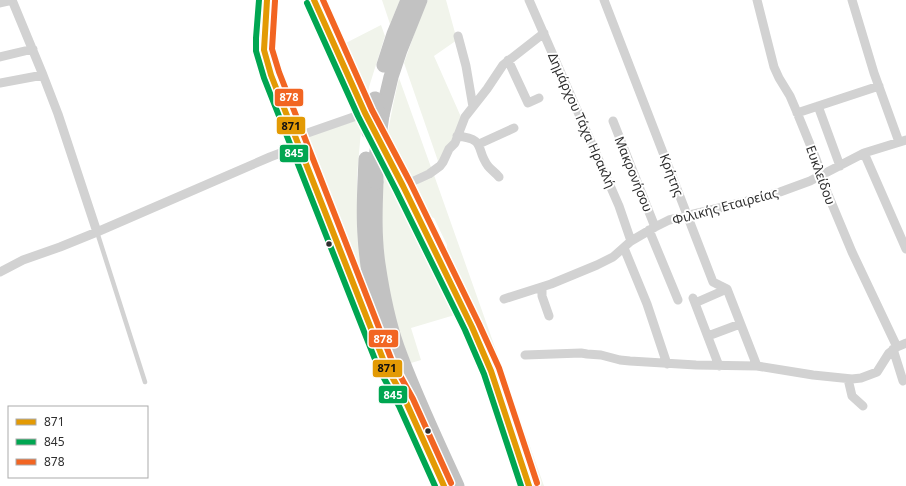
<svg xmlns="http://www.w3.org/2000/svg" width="906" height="486" viewBox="0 0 906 486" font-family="'Noto Sans',sans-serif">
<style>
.green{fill:#f1f4eb}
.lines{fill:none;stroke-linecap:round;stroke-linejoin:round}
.service{stroke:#d2d2d2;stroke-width:4.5}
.minor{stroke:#d2d2d2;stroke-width:9}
.tertiary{stroke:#d2d2d2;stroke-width:11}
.primary{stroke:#c5c5c5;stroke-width:15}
.trunk{stroke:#c2c2c2;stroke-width:15}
.trunk-bridge{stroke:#c2c2c2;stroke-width:15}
.bus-1-casing{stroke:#fff;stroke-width:9}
.bus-2-casing{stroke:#fff;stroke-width:9}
.bus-3-casing{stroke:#fff;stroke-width:9}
.bus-1{stroke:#e39a04;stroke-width:6}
.bus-2{stroke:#00a651;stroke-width:6}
.bus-3{stroke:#f26522;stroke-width:6}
.bus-dot{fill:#2d2d2d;stroke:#fff;stroke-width:1.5}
.labels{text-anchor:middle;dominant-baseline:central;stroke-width:4;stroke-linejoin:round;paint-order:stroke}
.street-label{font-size:13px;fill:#2d2d2d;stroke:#fff}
.line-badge{stroke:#fff;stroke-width:1.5}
.badge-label{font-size:11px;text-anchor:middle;font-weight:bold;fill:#fff}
.pale-badge-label{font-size:11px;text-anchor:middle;font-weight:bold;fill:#111}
</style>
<rect width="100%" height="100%" fill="#fff"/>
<!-- green -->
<path class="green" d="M382,0H400L390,24Z
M428,0H446L457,40L434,56L461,117L451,143L439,164L404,63L420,18Z
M381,25L385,36L369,87L366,101L338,47Z
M399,78L432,170L409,180L387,137L393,105Z
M362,119L357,176V226L368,308L303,138L307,135Z
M385,161L458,314L411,328L421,360L411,363C407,353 402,342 399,331C392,308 387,283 384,259C381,227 382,193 385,161Z
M434,175L544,486H540C527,442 513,398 496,355C482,321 464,289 447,256V245L434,218L426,215L413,188L418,184Z"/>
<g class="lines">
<!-- service -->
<path class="service" d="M97,232L145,382"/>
<!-- minor -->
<path class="minor" d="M12,0L43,75L58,114L97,232
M529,0L619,206L631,241
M604,0L713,282L727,289L757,366
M757,0L774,67L779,78L790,96L796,110L816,159L822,175L824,185L852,252L897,347
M852,0L874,73L899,142
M458,36L466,66L473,107
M0,57L33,49
M508,60L528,103L539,98
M0,83L43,75
M818,106L840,166
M797,113L879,86
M613,121L655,227
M457,136C487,139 475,149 488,166C491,170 496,173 499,177
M296,137L365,113
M479,144L514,128
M864,153L906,249
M403,186L429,174L440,166L443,162L449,149L455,143L465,117L487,89L503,65L544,33
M649,230L678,300
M624,248L647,304L667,364
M0,272L23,260L60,247L97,232L270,157L299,146
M542,287V296L549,316
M693,298L719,366
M504,299L551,284L597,265L613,257L631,241L655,227L669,220L748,201L780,192L810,181L864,153L906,140
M695,303L727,289
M708,336L740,324
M893,349L903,381
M525,355L581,353L587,354L601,355L620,360L630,361L696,365L757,366L813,375L852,379L861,378L877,372L889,353L897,347L906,343
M848,379L852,396L863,406"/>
<!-- tertiary -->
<path class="tertiary" d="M0,2L9,0"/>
<!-- primary -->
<path class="primary" d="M267,0C265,16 262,33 265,50C269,82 287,116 299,146
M314,0L365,113L403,186"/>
<!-- trunk -->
<path class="trunk" d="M384,65L394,34L408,0
M382,115L391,77L400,50L420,0
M299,146L375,340
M366,159C365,184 363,210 365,235C370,325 407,406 444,486
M376,182C375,209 374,237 378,264C382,291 388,321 397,347C414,394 436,440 457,486
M403,186L472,327L491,371L529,486"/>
<!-- trunk-bridge -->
<path class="trunk-bridge" d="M369,132L375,99
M376,182V158L382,115"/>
<!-- bus-1 casing -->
<g class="bus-1-casing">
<path id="bus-1" d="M267,0L264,50L271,75L385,364L406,402L444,486
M314,0L365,113L403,186L472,327L491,371L529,486"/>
</g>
<!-- bus-2 casing -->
<g class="bus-2-casing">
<path id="bus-2" d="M259,0L256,38V51L264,78L378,367L399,406L435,486
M307,3L358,116L396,190L465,330L484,374L521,486"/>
</g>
<!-- bus-3 casing -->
<g class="bus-3-casing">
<path id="bus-3" d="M323,0L372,110L410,182L479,324L499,368L537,483
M275,1L272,49L279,72L392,361L413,399L451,483"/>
</g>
<!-- bus-1 -->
<use href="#bus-1" class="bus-1"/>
<!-- bus-2 -->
<use href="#bus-2" class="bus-2"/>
<!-- bus-3 -->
<use href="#bus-3" class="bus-3"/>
</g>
<!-- markers -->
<g class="bus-dot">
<circle cx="329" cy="244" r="3.5"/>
<circle cx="428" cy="431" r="3.5"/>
</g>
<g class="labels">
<!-- street labels -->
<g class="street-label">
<text transform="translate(582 120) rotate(66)">Δημάρχου Τάχα Ηρακλή</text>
<text transform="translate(634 174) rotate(68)">Μακρονήσου</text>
<text transform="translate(672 175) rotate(69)">Κρήτης</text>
<text transform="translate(821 175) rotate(70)">Ευκλείδου</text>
<text transform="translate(725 206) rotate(-15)">Φιλικής Εταιρείας</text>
</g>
</g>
<g class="line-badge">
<rect x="274" y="88" width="30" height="19" rx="4" fill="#f26522"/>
<rect x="276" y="116" width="30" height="19" rx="4" fill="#e39a04"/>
<rect x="279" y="144" width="30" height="19" rx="4" fill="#00a651"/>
<rect x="368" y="329" width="31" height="19" rx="4" fill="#f26522"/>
<rect x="372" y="359" width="31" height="19" rx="4" fill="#e39a04"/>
<rect x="378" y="385" width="30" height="19" rx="4" fill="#00a651"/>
</g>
<g class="badge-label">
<text x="289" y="101">878</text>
<text x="294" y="157">845</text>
<text x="383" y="343">878</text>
<text x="393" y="399">845</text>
</g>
<g class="pale-badge-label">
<text x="291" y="130">871</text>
<text x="387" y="372">871</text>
</g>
<!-- legend -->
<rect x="8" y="406" width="140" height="72" fill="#ffffff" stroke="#ababab"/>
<rect x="16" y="419" width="20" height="6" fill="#e39a04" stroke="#ababab"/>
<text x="44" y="426" font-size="12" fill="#2d2d2d">871</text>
<rect x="16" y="439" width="20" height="6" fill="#00a651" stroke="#ababab"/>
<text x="44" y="446" font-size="12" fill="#2d2d2d">845</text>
<rect x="16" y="459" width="20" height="6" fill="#f26522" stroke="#ababab"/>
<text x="44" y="466" font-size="12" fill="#2d2d2d">878</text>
</svg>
